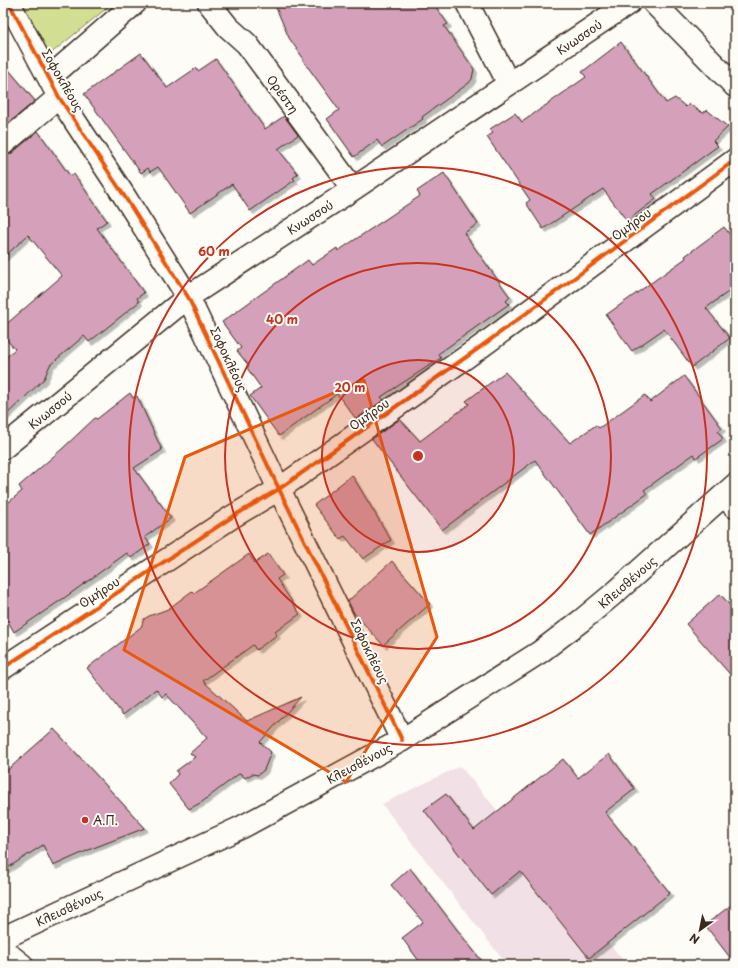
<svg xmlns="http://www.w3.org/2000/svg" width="738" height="968" viewBox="0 0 738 968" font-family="'Playpen Sans',sans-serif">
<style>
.built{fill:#f1e0e5}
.green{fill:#d2df92;stroke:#868458}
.building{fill:#d4a0ba;stroke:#3b2a1e;filter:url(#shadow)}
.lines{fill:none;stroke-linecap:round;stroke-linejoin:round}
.street-casing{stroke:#3b2a1e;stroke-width:25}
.secondary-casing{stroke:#3b2a1e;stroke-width:25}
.street{stroke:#fdfcf7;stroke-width:22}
.secondary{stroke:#fdfcf7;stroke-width:22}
.cycleway-casing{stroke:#fdfcf7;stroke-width:6}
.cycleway{stroke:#e8590c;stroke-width:4}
.marked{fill:#e8590c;fill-opacity:0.2;stroke:#e8590c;stroke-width:3;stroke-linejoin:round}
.ring{fill:none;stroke:#c8321e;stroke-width:2}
.poi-dot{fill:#c8321e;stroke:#fdfcf7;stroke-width:1.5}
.labels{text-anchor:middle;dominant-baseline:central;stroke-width:4;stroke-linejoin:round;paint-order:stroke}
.street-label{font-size:12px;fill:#3b2a1e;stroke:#fdfcf7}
.poi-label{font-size:12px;fill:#3b2a1e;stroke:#fdfcf7;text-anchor:start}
.centre{fill:#c8321e;stroke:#fdfcf7;stroke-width:2}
.ring-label{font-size:12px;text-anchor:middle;font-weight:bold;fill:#c8321e;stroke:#fdfcf7;stroke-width:4;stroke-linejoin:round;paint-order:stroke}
</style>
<defs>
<filter id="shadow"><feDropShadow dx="3.5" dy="3.5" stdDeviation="0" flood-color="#0004"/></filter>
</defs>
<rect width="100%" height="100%" fill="#fdfcf7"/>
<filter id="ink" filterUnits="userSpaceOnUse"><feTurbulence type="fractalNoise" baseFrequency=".025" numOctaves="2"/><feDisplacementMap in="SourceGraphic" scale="8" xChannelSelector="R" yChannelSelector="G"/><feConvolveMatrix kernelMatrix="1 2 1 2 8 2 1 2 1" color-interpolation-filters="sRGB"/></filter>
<g filter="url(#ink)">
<!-- built -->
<path class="built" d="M460,766L627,965H507L382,804Z"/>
<!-- green -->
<path class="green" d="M21,3H113L49,55Z"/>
<!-- building -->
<path class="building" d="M274,3H433L448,24L444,26L474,69L472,79L469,83L422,117L423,119L382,147L377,140L354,157L327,119L339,110L302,59L303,58L289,38Z
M621,42L666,103L675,98L686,107L689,104L703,113L707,110L728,127L713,141L718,146L652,194L656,199L627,221L603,189L543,229L526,203L530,200L487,137L493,133L490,129L515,113L522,122L586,77L582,72Z
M141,53L167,88L196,68L198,71L216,59L265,129L284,116L298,135L278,149L298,174L293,178L295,180L250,211L232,184L190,213L158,167L150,172L148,168L141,173L84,94Z
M3,63L35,101L3,128Z
M38,131L70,176L74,174L107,221L97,228L144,293L137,298L139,302L89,342L84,336L50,365L44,379L3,418V360L15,349L3,336V327L62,276L28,235L3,258V156L11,154Z
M444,173L478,224L464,233L510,297L506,301L509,304L438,354L441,358L381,397L384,400L356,419L337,394L279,436L250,396L261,388L247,368L249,366L237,351L241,348L222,322L308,260L312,265L337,248L338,251L420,196L417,191Z
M724,227L735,241V287L706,308L730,338L692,367L664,329L632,351L606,315L686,258L685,256Z
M505,372L570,443L596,425L599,428L645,395L650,402L684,376L722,428L718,431L723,439L696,458L694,454L644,490L647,494L590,535L535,460L442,530L372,439L400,419L420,441L469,404L466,401Z
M130,393L133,398L137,396L162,450L134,468L171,518L145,537L150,544L131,558L127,553L67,596L14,632L3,613V507L22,491L19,486L62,449L95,418L97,419Z
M352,475L391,540L363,559L345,536L340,539L314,505Z
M249,554L255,563L268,554L283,575L277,579L300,614L275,632L277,635L256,650L253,645L203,681L247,721L301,697L260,742L271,752L264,770L258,775L252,774L245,778L240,773L202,802L189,809L169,784L178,774L176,771L195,757L190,753L207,738L166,694L162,697L156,689L123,715L87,668L141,627L144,619L149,616L168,609L192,591L194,593Z
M392,561L430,604L383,645L354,613L348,601Z
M720,594L735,611V680L686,624Z
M54,729L145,828L91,849L53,866L43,845L3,871V774Z
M609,754L635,789L605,812L670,893L589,958L520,871L491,895L424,810L446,794L474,830L563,759L578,778Z
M410,868L465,940L485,965H422L402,938L423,922L391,885Z
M735,902V964L705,925Z"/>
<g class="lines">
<!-- street casing -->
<g class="street-casing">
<path id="street" d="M9,3L59,97L123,194L188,297L279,489L402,740
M209,3L228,27L247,44L353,189
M467,3L509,84
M654,3L735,86
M49,78L135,3
M3,144L59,97
M3,448L188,297L353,189L629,3
M724,496L735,507
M3,668L232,517L279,489L479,348L735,160
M3,950L22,965"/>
</g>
<!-- secondary casing -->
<g class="secondary-casing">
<path id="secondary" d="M3,938L242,827L402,740L540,652L582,620L618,590L735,485"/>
</g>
<!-- street -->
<use href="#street" class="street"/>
<!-- secondary -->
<use href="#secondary" class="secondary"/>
<!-- cycleway casing -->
<g class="cycleway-casing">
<path id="cycleway" d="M9,3L59,97L123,194L188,297L279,489L402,740
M3,668L232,517L279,489L479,348L735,160"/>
</g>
<!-- cycleway -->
<use href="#cycleway" class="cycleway"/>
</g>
</g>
<!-- marked area -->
<path class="marked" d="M364,380L437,637L346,782L124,650L185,457Z"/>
<!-- distance rings -->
<circle cx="418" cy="456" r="96" fill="#c8321e" fill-opacity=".12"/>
<g class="ring">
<circle cx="418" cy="456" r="96"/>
<circle cx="418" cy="456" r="193"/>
<circle cx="418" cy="456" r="289"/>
</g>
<!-- markers -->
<circle class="poi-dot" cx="85" cy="820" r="4"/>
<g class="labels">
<!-- street labels -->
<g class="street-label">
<text transform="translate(579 37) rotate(-34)">Κνωσσού</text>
<text transform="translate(63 80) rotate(60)">Σοφοκλέους</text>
<text transform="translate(283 94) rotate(54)">Ορέστη</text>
<text transform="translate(310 217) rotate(-33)">Κνωσσού</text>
<text transform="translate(631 224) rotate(-36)">Ομήρου</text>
<text transform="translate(229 359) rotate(65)">Σοφοκλέους</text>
<text transform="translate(50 410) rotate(-39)">Κνωσσού</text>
<text transform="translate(369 414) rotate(-35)">Ομήρου</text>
<text transform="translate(627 582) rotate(-41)">Κλεισθένους</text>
<text transform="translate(99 592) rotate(-33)">Ομήρου</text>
<text transform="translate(370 651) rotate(64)">Σοφοκλέους</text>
<text transform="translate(359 763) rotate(-28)">Κλεισθένους</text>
<text transform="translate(69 907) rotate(-25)">Κλεισθένους</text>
</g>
<!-- poi labels -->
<g class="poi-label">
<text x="93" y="820">Α.Π.</text>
</g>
</g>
<circle cx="418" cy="456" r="6" class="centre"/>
<g class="ring-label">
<text x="214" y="256">60 m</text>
<text x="282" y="324">40 m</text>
<text x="350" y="392">20 m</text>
</g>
<!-- margin -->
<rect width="738" height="968" fill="none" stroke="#fdfcf7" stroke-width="16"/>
<rect x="8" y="8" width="722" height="952" fill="none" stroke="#3b2a1e" stroke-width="1.5" filter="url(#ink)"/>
<!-- north arrow -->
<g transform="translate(700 930) rotate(213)" stroke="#fdfcf7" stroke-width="3" paint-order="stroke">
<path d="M0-3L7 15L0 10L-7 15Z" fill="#3b2a1e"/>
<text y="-6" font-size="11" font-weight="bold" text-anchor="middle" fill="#3b2a1e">N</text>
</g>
</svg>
